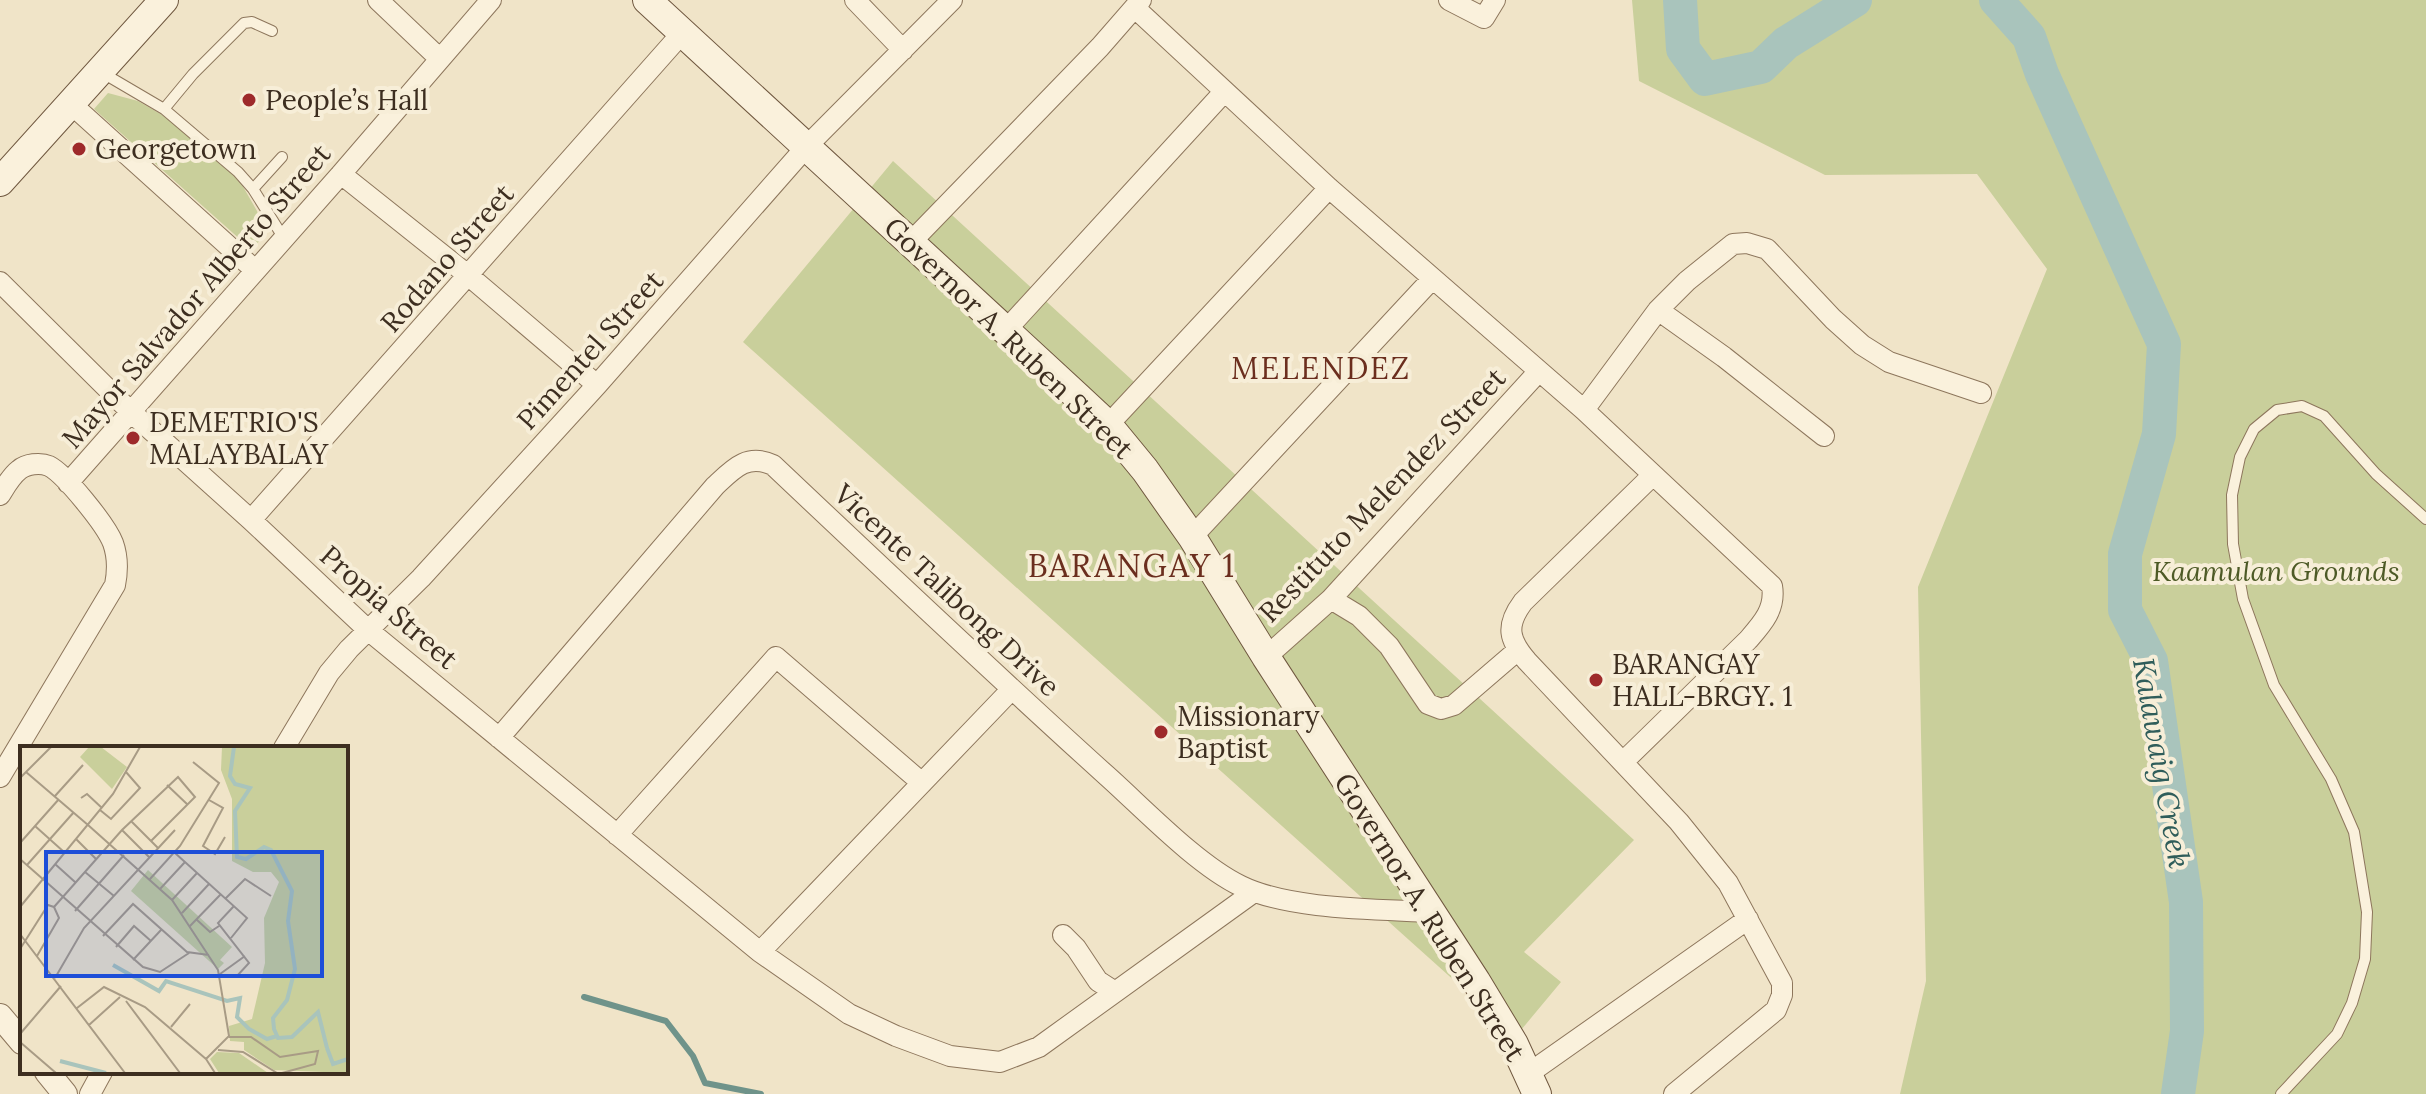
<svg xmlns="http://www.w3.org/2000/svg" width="2426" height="1094" viewBox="0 0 2426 1094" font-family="Lora,serif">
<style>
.green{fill:#c9cf9b}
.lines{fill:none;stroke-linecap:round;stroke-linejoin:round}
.stream{stroke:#6f938a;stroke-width:6}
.river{stroke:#a9c4bc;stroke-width:34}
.service-casing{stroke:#8d765c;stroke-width:12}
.minor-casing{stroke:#8d765c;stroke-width:22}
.tertiary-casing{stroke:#8d765c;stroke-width:26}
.secondary-casing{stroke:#6f573f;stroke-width:30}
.service{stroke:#faf1dc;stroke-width:10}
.minor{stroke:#faf1dc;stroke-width:20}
.tertiary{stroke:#faf1dc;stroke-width:24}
.secondary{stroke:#faf1dc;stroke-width:28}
.poi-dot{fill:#9e2a2b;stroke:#f7eed8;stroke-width:3}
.labels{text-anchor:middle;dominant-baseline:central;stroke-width:8;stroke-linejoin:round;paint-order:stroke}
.poi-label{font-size:28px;fill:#3d2e20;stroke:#f7eed8;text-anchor:start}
.street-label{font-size:28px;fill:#3d2e20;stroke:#f7eed8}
.park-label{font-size:28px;font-style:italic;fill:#4d5a26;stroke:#f7eed8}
.neighbourhood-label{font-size:30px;letter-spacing:2px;fill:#6b2e1e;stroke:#f7eed8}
.water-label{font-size:30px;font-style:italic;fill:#2f5d5a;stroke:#f7eed8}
.quarter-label{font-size:32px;letter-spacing:2px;fill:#6b2e1e;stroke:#f7eed8}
.inset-river{fill:none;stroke:#a9c4bc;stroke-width:4}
.inset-road{fill:none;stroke:#a89b85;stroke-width:2}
.view{fill:#1d4ed8;fill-opacity:0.15;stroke:#1d4ed8;stroke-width:4}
.inset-edge{fill:none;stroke:#3d2e20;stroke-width:4}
</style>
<rect width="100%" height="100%" fill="#f0e4c8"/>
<!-- green -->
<path class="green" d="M1632,0H2426V1094H1900L1926,981L1918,587L2047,269L1977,174L1825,175L1639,81Z
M108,93L138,101L171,120L237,176L257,211L265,234L252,250L94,109Z
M893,161L1634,840L1524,952L1561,982L1516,1036L743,342Z"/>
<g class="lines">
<!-- stream -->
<path class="stream" d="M584,997L666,1021L693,1056L705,1083L761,1094"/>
<!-- river -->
<path class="river" d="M1680,0L1683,49L1705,79L1761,67L1786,43L1855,0
M1996,0L2029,37L2042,74L2164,344L2159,434L2125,554V610L2151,661L2186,902L2187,1031L2178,1094"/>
<!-- service casing -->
<g class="service-casing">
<path id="service" d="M101,72L164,109L238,172L253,189L283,237
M164,109L193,74L244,23L252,22L272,31
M253,189L282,157
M2281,1094L2337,1034L2352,1003L2365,959L2367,912L2354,832L2331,779L2274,685L2243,599L2233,544L2232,495L2240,457L2254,429L2277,410L2302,406L2324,416L2376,474L2426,519"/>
</g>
<!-- minor casing -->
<g class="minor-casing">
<path id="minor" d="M378,0L440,59
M855,0L903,50
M1449,0L1484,18L1495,0
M1135,8L1329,188L1584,410L1772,586C1776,609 1762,624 1748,640L1623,762
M70,103L255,270
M341,174L469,276L597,385
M910,243L1100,47L1141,0
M0,282L131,412L251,520L368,630L760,952L849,1014L896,1036L950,1056L1000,1062L1039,1047L1254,892
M1658,310L1724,357L1824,436
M1006,330L1224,92
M1584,410L1658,310L1687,281L1733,244L1747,243L1767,249L1833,319L1862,345L1889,362L1981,393
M1108,425L1329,188
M1653,475L1523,602C1505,626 1509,640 1527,661L1679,822L1728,883L1782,983V995L1776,1010L1674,1094
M68,483L341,174L491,0
M0,495C5,487 11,476 19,470C26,464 40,462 49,466C65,474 106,525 113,543C118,557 118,570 115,585L0,777
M251,520L683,32
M1192,537L1432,279
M1331,599L1359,616L1389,646L1428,704L1441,709L1454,705L1518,650
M1266,657L1331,599L1539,371
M499,738L715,486C733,469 747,453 773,465C883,569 993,673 1106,775C1143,808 1197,865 1241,886C1290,910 1377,909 1432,912
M284,748L329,673L349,649L421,578L597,385L807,146L952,0
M617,835L776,657L922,783
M1063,935L1076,948L1098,981L1115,992
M760,952L1011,690
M1528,1074L1748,919
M90,1094L102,1072"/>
</g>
<!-- tertiary casing -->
<g class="tertiary-casing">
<path id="tertiary" d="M0,1016L22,1042
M47,1072L65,1094"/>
</g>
<!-- secondary casing -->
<g class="secondary-casing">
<path id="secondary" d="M647,0L1078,397L1108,425L1145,470L1192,537L1266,657L1476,981L1514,1044L1537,1094
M0,182L164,0"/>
</g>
<!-- service -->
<use href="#service" class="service"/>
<!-- minor -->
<use href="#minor" class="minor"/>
<!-- tertiary -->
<use href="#tertiary" class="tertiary"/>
<!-- secondary -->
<use href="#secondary" class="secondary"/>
</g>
<!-- markers -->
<g class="poi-dot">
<circle cx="249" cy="100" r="8"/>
<circle cx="79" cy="149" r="8"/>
<circle cx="133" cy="438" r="8"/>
<circle cx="1596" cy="680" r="8"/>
<circle cx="1161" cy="732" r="8"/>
</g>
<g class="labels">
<!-- poi labels -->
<g class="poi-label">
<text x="265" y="100">People’s Hall</text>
<text x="95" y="149">Georgetown</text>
<text x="149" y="422">DEMETRIO'S<tspan x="149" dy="32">MALAYBALAY</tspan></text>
<text x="1612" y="664">BARANGAY<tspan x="1612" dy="32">HALL-BRGY. 1</tspan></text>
<text x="1177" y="716">Missionary<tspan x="1177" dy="32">Baptist</tspan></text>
</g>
<!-- street labels -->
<g class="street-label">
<text transform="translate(447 258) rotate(-49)">Rodano Street</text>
<text transform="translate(196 296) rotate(-49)">Mayor Salvador Alberto Street</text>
<text transform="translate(1009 338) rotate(44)">Governor A. Ruben Street</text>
<text transform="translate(590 350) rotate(-48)">Pimentel Street</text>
<text transform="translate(1382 495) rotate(-46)">Restituto Melendez Street</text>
<text transform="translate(947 590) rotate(43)">Vicente Talibong Drive</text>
<text transform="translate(389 607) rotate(41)">Propia Street</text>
<text transform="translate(1430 917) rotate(58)">Governor A. Ruben Street</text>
</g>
<!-- park labels -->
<g class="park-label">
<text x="2276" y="571">Kaamulan Grounds</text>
</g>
<!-- neighbourhood labels -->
<g class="neighbourhood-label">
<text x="1321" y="368">MELENDEZ</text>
</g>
<!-- water labels -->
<g class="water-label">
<text transform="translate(2162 763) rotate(80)">Kalawaig Creek</text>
</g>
<!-- quarter labels -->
<g class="quarter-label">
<text x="1132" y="565">BARANGAY 1</text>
</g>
</g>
<!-- overview -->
<g transform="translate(20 746)">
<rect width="328" height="328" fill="#f0e4c8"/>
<path d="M69,1H81L107,21L92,43L60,11ZM202,1H328V327L254,324L224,304V296L210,295L209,280L232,273L245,217L244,172L259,136L251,126H233L212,115V53L201,24ZM128,124L212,201L200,214L204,217L198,223L111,145ZM197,306L219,307L248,327H199L190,313Z" fill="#c9cf9b"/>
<path class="inset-river" d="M214,1L210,30L215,38L230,42L215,65L217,111L226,113L244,101L251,104L272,145L268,175L275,223L267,254L253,272L254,283L258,292L272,291L298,266L307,302M93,219L139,245L146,235L207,255L220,252L217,271L229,283L247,293L257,290M307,302L313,318L328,313M40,315L86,327"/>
<path class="inset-road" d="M6,26L68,79M0,32L31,1M147,39L168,59M35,50L63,19M61,52L67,48L82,62M189,54L203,62L183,100L195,108L205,91M80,64L91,73L120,42L106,26M111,75L138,102M68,79L152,154L198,224L209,290L186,313L195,327M15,80L44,106M102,84L129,111M56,93L76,113M0,97L39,53M155,107L227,172L211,192M0,113L123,221L140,226L169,207M35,118L55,136M7,119L54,66M65,126L94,150M130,133L160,100L199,37L173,16M140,143L165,116M206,152L225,133L251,150M152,154L177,127M214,160L198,177L229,217L217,230M0,161L93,48L120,1M55,165L104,109M162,167L189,138M177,174L190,186L199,180M170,180L201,148M0,188L105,327M83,190L113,158L167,206L189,209M96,201L114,180L131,195M0,203L28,159L34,161L102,84L158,31L175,51L131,95M17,210L39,172L34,161M113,214L141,184M200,228L225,210M35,232L64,182L155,84M106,255L160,327M57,262L84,241L125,261L186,313M69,279L100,251M151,281L170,258M0,288L41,240M209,291H231L260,311L298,305L295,318L262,327M0,296L36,327M198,304L223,306L257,327"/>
<path class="view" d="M26,106H302V230H26Z"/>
<rect width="328" height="328" class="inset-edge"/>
</g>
</svg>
